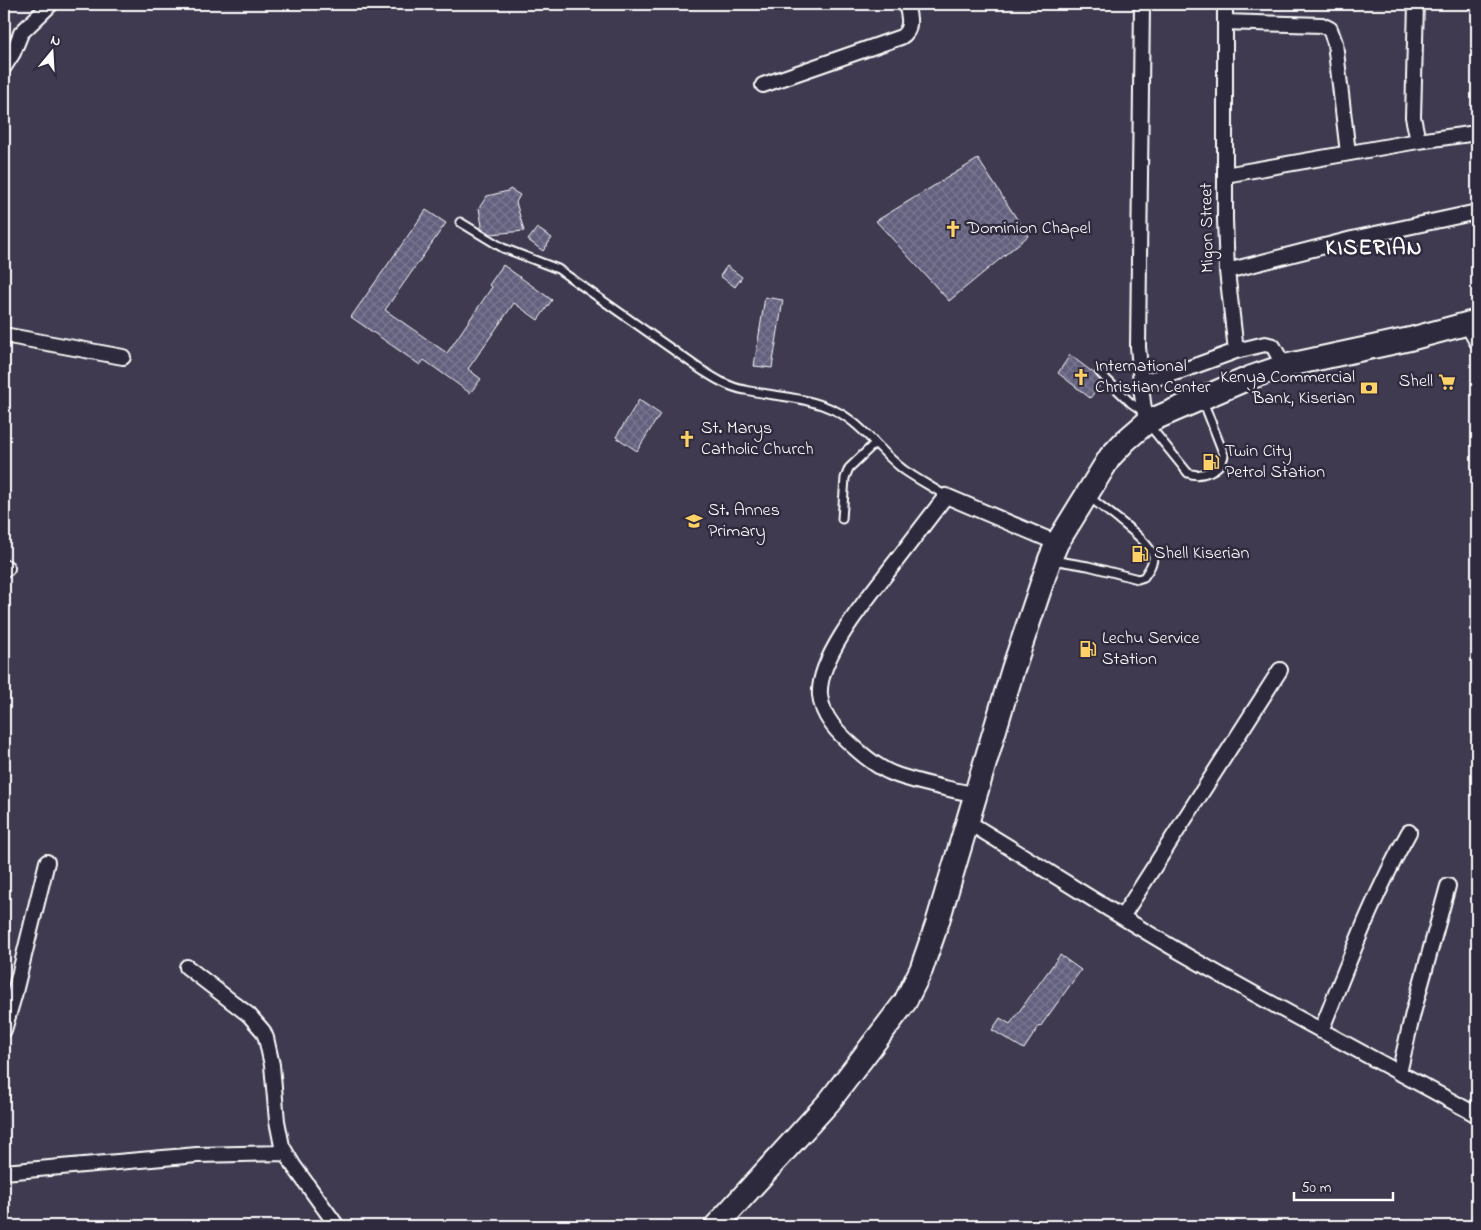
<svg xmlns="http://www.w3.org/2000/svg" width="1481" height="1230" viewBox="0 0 1481 1230" font-family="'Indie Flower',sans-serif">
<style>
.building{fill:url(#building-cross-hatch);stroke:#fff}
.lines{fill:none;stroke-linecap:round;stroke-linejoin:round}
.service-casing{stroke:#fff;stroke-width:11}
.minor-casing{stroke:#fff;stroke-width:18}
.trunk-casing{stroke:#fff;stroke-width:26}
.service{stroke:#2f2a3d;stroke-width:7}
.minor{stroke:#2f2a3d;stroke-width:14}
.trunk{stroke:#2f2a3d;stroke-width:22}
.labels{text-anchor:middle;dominant-baseline:central;stroke-width:5;stroke-linejoin:round;paint-order:stroke}
.street-label{font-size:18px;fill:#fff;stroke:#2f2a3d}
.poi-label{font-size:18px;fill:#fff;stroke:#2f2a3d;text-anchor:start}
.district-label{font-size:22px;font-weight:bold;letter-spacing:1px;fill:#fff;stroke:#2f2a3d}
</style>
<defs>
<pattern id="building-cross-hatch" width="8" height="8" patternUnits="userSpaceOnUse" patternTransform="scale(1.25)"><rect width="8" height="8" fill="#63607e"/><path d="M0 0l8 8M0 8l8-8" fill="none" stroke="#7a7891"/></pattern>
</defs>
<rect width="100%" height="100%" fill="#3f3a50"/>
<filter id="ink" filterUnits="userSpaceOnUse"><feTurbulence type="fractalNoise" baseFrequency=".02" numOctaves="2"/><feDisplacementMap in="SourceGraphic" scale="10" xChannelSelector="R" yChannelSelector="G"/><feConvolveMatrix kernelMatrix="1 2 1 2 8 2 1 2 1" color-interpolation-filters="sRGB"/></filter>
<g filter="url(#ink)">
<!-- building -->
<path class="building" d="M978,159L1028,236L949,301L876,221Z
M510,189L520,195L516,202L524,231L491,234L480,228L482,226L479,208L487,196L508,191Z
M426,210L446,223L385,310L447,353L492,287L489,285L503,265L552,300L538,320L514,303L468,369L481,379L470,393L424,360L420,365L351,317Z
M537,228L552,238L543,251L528,240Z
M727,266L742,277L735,287L720,276Z
M765,297L783,300L772,368L754,366Z
M1070,355L1095,374L1102,383L1090,398L1058,373Z
M639,400L660,414L637,451L616,437Z
M1060,955L1081,970L1040,1027L1039,1026L1024,1049L992,1030L1000,1018L1010,1024Z"/>
<g class="lines">
<!-- service casing -->
<g class="service-casing">
<path id="service" d="M460,222L503,248L558,269L700,369C714,378 728,387 745,390C777,397 803,396 834,410C862,423 879,451 904,470C917,479 932,487 946,496
M1100,373L1131,403L1144,412
M1149,425L1188,473C1201,478 1222,470 1224,455L1203,401
M842,519L845,478L849,468L874,444
M1052,560L1088,566L1138,579L1144,577C1148,571 1154,563 1153,556C1151,541 1101,507 1088,496"/>
</g>
<!-- minor casing -->
<g class="minor-casing">
<path id="minor" d="M1142,4L1138,347C1141,373 1140,398 1147,422
M1416,4L1413,117L1418,141
M1225,22L1322,25L1330,29L1335,43L1348,153
M4,67L13,53L21,33L51,4
M763,85L901,37C913,30 909,15 906,4
M1225,175L1418,141L1477,133
M1227,271L1352,239L1477,212
M1467,324L1477,342
M4,335L123,357
M1236,351L1265,344L1273,346L1284,366
M1142,382L1181,371L1236,351L1227,271L1225,219V4
M4,569L7,568
M975,795C948,788 920,784 894,774C880,769 865,757 854,747C838,733 822,717 820,695C817,657 871,594 893,565C911,542 928,519 946,496L1057,543
M966,821C1041,866 1114,914 1189,957C1284,1012 1381,1062 1477,1115
M1122,917L1280,670
M187,967L249,1015L263,1031L266,1038L272,1065L277,1121L282,1146L293,1165L337,1226
M4,1030L14,996L47,862
M1321,1031C1348,964 1373,896 1409,832
M1399,1073L1413,1013L1448,886
M4,1172L197,1155L286,1153"/>
</g>
<!-- trunk casing -->
<g class="trunk-casing">
<path id="trunk" d="M716,1226L829,1102L905,1002L921,970L937,924L1013,669L1050,559L1057,543L1110,457L1125,441L1147,422L1249,378L1284,366L1410,339L1477,321"/>
</g>
<!-- service -->
<use href="#service" class="service"/>
<!-- minor -->
<use href="#minor" class="minor"/>
<!-- trunk -->
<use href="#trunk" class="trunk"/>
</g>
</g>
<!-- icons -->
<defs>
<g id="church-bare" transform="scale(1.35)"><path d="M-1.2-6h2.4v3.5h3.3v2.4h-3.3V6h-2.4V-.1h-3.3v-2.4h3.3Z" fill="#ffd166" stroke="#2f2a3d" stroke-width="2.5" paint-order="stroke"/></g>
<g id="supermarket-bare" transform="scale(1.35)"><path d="M-6-5.5h2.5l.6 2H6L4.5 2H-2.5L-4.4-4H-6ZM-1.5 3.2a1.3 1.3 0 1 0 .1 0ZM3 3.2a1.3 1.3 0 1 0 .1 0Z" fill="#ffd166" stroke="#2f2a3d" stroke-width="2.5" paint-order="stroke"/></g>
<g id="bank-bare" transform="scale(1.35)"><path d="M-6-4H6V4H-6ZM0-2.3a2.3 2.3 0 1 0 0 4.6a2.3 2.3 0 1 0 0-4.6Z" fill="#ffd166" stroke="#2f2a3d" stroke-width="2.5" paint-order="stroke"/></g>
<g id="fuel-bare" transform="scale(1.35)"><path d="M-5.5-6h7V0h2V4h1.3V-2.5L3-4.5l.8-.8L6-3V5H2.5V1h-1V6h-7ZM-4.2-4.7v3.2H.2V-4.7Z" fill="#ffd166" stroke="#2f2a3d" stroke-width="2.5" paint-order="stroke"/></g>
<g id="school-bare" transform="scale(1.35)"><path d="M0-5L7-2L0 1L-7-2ZM-4 1L0 2.5L4 1V4Q0 6-4 4Z" fill="#ffd166" stroke="#2f2a3d" stroke-width="2.5" paint-order="stroke"/></g>
</defs>
<g fill-rule="evenodd">
<use href="#church-bare" x="953" y="229"/>
<use href="#church-bare" x="1081" y="377"/>
<use href="#supermarket-bare" x="1447" y="382"/>
<use href="#bank-bare" x="1369" y="388"/>
<use href="#church-bare" x="687" y="439"/>
<use href="#fuel-bare" x="1211" y="462"/>
<use href="#school-bare" x="694" y="521"/>
<use href="#fuel-bare" x="1140" y="554"/>
<use href="#fuel-bare" x="1088" y="649"/>
</g>
<g class="labels">
<!-- street labels -->
<g class="street-label">
<text transform="translate(1208 228) rotate(-91)">Migon Street</text>
</g>
<!-- poi labels -->
<g class="poi-label">
<text x="967" y="229">Dominion Chapel</text>
<text x="1095" y="367">International<tspan x="1095" dy="21">Christian Center</tspan></text>
<text x="1355" y="378" text-anchor="end">Kenya Commercial<tspan x="1355" dy="21">Bank, Kiserian</tspan></text>
<text x="1433" y="382" text-anchor="end">Shell</text>
<text x="701" y="429">St. Marys<tspan x="701" dy="21">Catholic Church</tspan></text>
<text x="1225" y="452">Twin City<tspan x="1225" dy="21">Petrol Station</tspan></text>
<text x="708" y="511">St. Annes<tspan x="708" dy="21">Primary</tspan></text>
<text x="1154" y="554">Shell Kiserian</text>
<text x="1102" y="639">Lechu Service<tspan x="1102" dy="21">Station</tspan></text>
</g>
<!-- district labels -->
<g class="district-label">
<text x="1374" y="249">KISERIAN</text>
</g>
</g>
<!-- margin -->
<rect width="1481" height="1230" fill="none" stroke="#2f2a3d" stroke-width="20"/>
<rect x="10" y="10" width="1461" height="1210" fill="none" stroke="#fff" stroke-width="2" filter="url(#ink)"/>
<!-- north arrow -->
<g transform="translate(52 52) rotate(18)" stroke="#2f2a3d" stroke-width="4" paint-order="stroke">
<path d="M0-4L9 19L0 12L-9 19Z" fill="#ffffff"/>
<text y="-8" font-size="14" font-weight="bold" text-anchor="middle" fill="#ffffff">N</text>
</g>
<!-- scale -->
<path d="M1294 1192v8h99v-8" fill="none" stroke="#ffffff" stroke-width="2.5"/>
<text x="1301" y="1192" font-size="15" fill="#ffffff" stroke="#2f2a3d" stroke-width="4" paint-order="stroke">50 m</text>
</svg>
